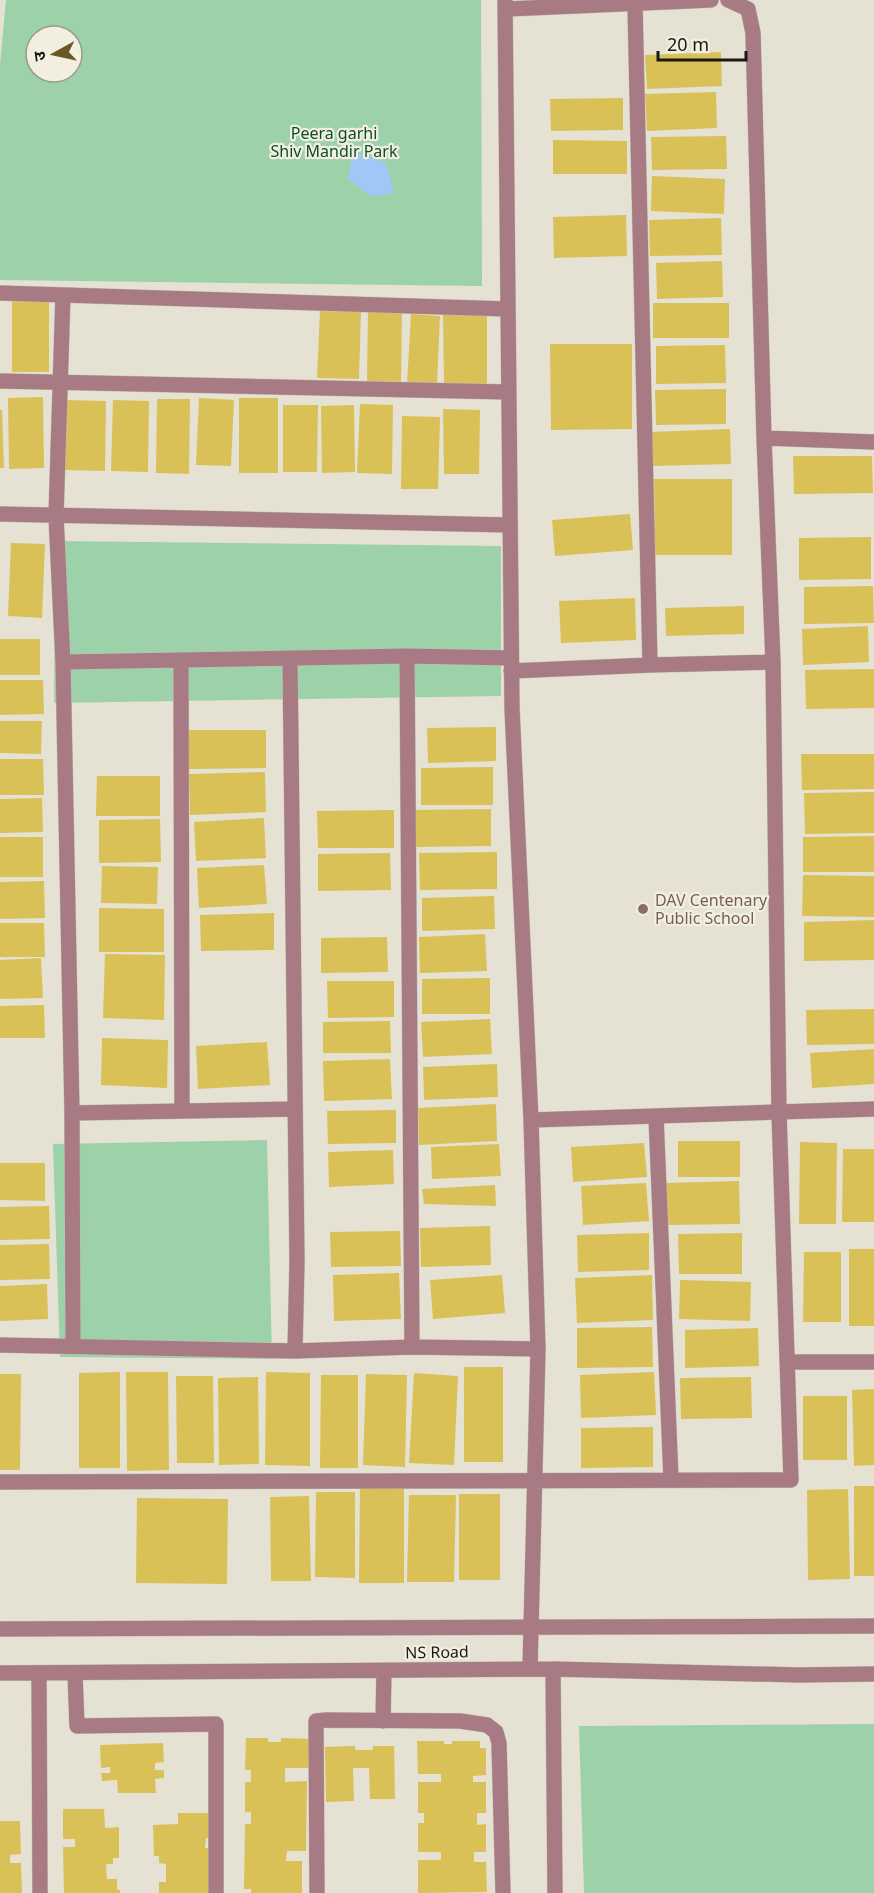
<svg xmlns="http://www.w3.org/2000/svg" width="874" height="1893" viewBox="0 0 874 1893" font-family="'Noto Sans','Noto Sans Devanagari',sans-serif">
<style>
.green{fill:#9cd1aa;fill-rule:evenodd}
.water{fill:#a0c8f6}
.building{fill:#d9c157}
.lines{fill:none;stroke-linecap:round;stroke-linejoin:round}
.minor-casing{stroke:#c0beb1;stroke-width:16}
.minor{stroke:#a87a83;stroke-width:15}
.education-dot{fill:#8d6e63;stroke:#f3efe0;stroke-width:2}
.labels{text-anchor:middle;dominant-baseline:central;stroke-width:4.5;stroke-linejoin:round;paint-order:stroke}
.park-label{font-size:16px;fill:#075027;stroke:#f3efe0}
.education-label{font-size:16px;fill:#785e54;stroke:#f3efe0;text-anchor:start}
.street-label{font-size:16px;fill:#1a1914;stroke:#f3efe0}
</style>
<rect width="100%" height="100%" fill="#e5e2d3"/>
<!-- green -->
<path class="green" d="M6,0H481L482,286L0,280V64ZM36,36H72V72H36Z
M55,541L501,546V696L54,703Z
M267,1140L272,1359L60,1357L53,1144Z
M874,1724V1893H584L579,1726Z"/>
<!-- water -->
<path class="water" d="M353,152L386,163L394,193L370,196L348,179Z"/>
<!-- building -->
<path class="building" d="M721,52L722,86L647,89L645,55Z
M716,92L717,128L647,131L645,94Z
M623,98V130L551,131L550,99Z
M726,136L727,169L652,170L651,137Z
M553,140L627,141V174H553Z
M652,176L725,179L724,214L651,211Z
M626,215L627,256L554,258L553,217Z
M721,218L722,255L650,256L649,220Z
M722,261L723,297L657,299L656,263Z
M12,300H49V372H12Z
M653,303H729V338H653Z
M368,309L402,310L401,382L367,381Z
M320,311L361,312L359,379L317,378Z
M411,314L440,316L437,385L407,384Z
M443,314H487V384H444Z
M550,344H632V429L551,430Z
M725,345L726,383L656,384V346Z
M726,389V424L656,425L655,390Z
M43,397L44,468L9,469L8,398Z
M199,398L234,400L231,466L196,465Z
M239,398H278V473H239Z
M157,399H190L189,474L156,473Z
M66,400L106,401L105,471L65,470Z
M113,400L149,401L148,472L111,471Z
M360,404L393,405L392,474L357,473Z
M283,405H318L317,472H283Z
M354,405L355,472L322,473L321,406Z
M443,409L480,410L479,474H444Z
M0,410H2L4,468H0Z
M402,416L440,417L438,489H401Z
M730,429L731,464L652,466L650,432Z
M793,456H872L873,493L794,494Z
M654,479H732V555H655Z
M630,514L633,550L555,556L552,520Z
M871,537V579L799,580V538Z
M11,543L45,544L42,618L8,616Z
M873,586L874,623L804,624V587Z
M635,598L636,640L561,643L559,601Z
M744,606V634L666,636L665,608Z
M868,626L869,662L803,665L802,629Z
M0,639H40V675H0Z
M874,669V708L806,709L805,670Z
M0,680H43L44,714L0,715Z
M0,721H42L41,754L0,753Z
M496,727V761L428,763L427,728Z
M188,730H266V768L189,769Z
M801,754H874V789L802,790Z
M0,759H43L44,795H0Z
M493,767V805H421V768Z
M265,772L266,812L190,815L189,774Z
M97,776H160V816H96Z
M874,792V833L805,834L804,793Z
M42,798L43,832L0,833V799Z
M491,809V846L413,847V810Z
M394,810V848H318L317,811Z
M264,818L266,858L196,861L194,822Z
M160,819L161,862L99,863V820Z
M874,836V872H803V837Z
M0,837H43V877H0Z
M497,852V889L420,890L419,853Z
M390,853L391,890L318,891V854Z
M264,865L267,904L199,908L197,868Z
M102,866L158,867L157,904L101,903Z
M803,875L874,876V917L802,916Z
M44,881L45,918L0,919V882Z
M494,896L495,929L422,931V898Z
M99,908L164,909V952H99Z
M274,913V950L201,951L200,915Z
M874,920V960L804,961V922Z
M0,923H44L45,957H0Z
M485,934L487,971L420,973L419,937Z
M387,937L388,972L321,973V938Z
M105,954L165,955L164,1020L103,1018Z
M41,958L43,998L0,999V960Z
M490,978V1014H422V979Z
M327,981H394V1017L328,1018Z
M44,1005L45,1038H0V1006Z
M874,1009V1044L807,1045L806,1010Z
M490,1019L492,1054L423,1057L421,1022Z
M390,1021L391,1053H323V1022Z
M102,1038L168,1040L167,1088L101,1085Z
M267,1042L270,1085L198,1089L196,1046Z
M874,1049V1084L812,1088L810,1053Z
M390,1059L392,1099L324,1101L323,1061Z
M497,1064L498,1097L424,1100L423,1067Z
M496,1104L497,1141L419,1145L418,1108Z
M396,1110V1143L328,1144L327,1111Z
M678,1141H740V1177H678Z
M800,1142L837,1143L836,1224H799Z
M644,1143L647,1177L573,1182L571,1147Z
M499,1144L501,1176L432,1179L431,1147Z
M843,1149H874V1222H842Z
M393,1150L394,1184L329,1187L328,1152Z
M0,1163H45V1201L0,1200Z
M739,1181L740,1224L667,1225L666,1183Z
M646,1183L649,1221L583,1225L581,1186Z
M495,1185L496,1206L424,1204L422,1189Z
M49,1206L50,1239L0,1240V1207Z
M490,1226L491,1265L421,1267L420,1228Z
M400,1231L401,1266L331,1267L330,1232Z
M649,1233V1270L578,1272L577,1235Z
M742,1233V1274H679L678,1234Z
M49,1244L50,1279L0,1280V1245Z
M849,1249H874V1326H849Z
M804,1252H841V1322H803Z
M399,1273L401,1319L334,1321L333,1275Z
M502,1275L505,1313L433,1319L430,1280Z
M652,1275L653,1320L577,1323L575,1278Z
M680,1280L751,1282L750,1321L679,1319Z
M47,1284L48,1319L0,1321V1286Z
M652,1327L653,1367L577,1368V1328Z
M758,1328L759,1366L685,1368V1330Z
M464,1367H503V1462H464Z
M120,1372V1468H79V1373Z
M126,1372H168L169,1470L127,1471Z
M266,1372L310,1373V1466L265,1465Z
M654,1372L656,1415L581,1418L580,1375Z
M414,1373L458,1376L454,1465L409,1463Z
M0,1374H21L20,1470H0Z
M366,1374L407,1375L405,1467L363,1465Z
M321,1375H358V1468H320Z
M176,1376H213L214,1463H177Z
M258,1377L259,1464L219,1465L218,1378Z
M751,1377L752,1418L681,1419L680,1378Z
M874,1389V1465L854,1466L852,1390Z
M803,1396H847V1460H803Z
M653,1427V1467L581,1468V1428Z
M854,1486H874V1576H854Z
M360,1488H404V1583H359Z
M848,1489L850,1579L808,1580L807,1490Z
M316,1492H355V1578L315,1577Z
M459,1494H500V1580H459Z
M409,1495H456L454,1582H407Z
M309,1496L311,1581H271L270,1497Z
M137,1498L228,1499L227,1584L136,1583Z
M246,1738H268V1742H281V1738L311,1739V1768H285V1782L307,1781L306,1851H287L286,1861H302V1893H251V1889H244L245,1824H251V1812H245V1782H251V1770H245Z
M417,1741H444V1744H452V1741H480V1748H486V1775L473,1776V1782H486V1813H477V1825L486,1824V1852H474V1862H486L487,1892L418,1893V1860H441V1852H418V1823H424V1813H418V1782H441V1774H418Z
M163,1743L164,1762L155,1763V1770H164V1778L155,1779L156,1793H118L117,1780L102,1781L101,1773H110V1767L101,1768L100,1745Z
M355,1746V1750H373V1746H394L395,1799H370L369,1768H353L354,1801L326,1802L325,1747Z
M63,1809H104L105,1828L119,1827V1858H113V1864H106L107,1879H117V1890H120V1893H64L63,1847H75V1839H63Z
M178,1813H212V1838H206L205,1848H212L213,1893H159V1882H166V1864L159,1863V1856H154L153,1825L178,1824Z
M0,1821H20L21,1854L10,1855V1863H21L22,1893H0Z"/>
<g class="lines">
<!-- minor casing -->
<g class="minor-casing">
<path id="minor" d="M505,0L512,708L531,1120L538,1349L530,1669
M635,5L650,665
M506,9L711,0
M0,293L507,309
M63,295L56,516L63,662L72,1113L73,1346
M0,381L508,392
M764,438L874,442
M0,514L509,525
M407,656L412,1347
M290,658L297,1261L295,1351
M181,660L182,1110
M63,662L407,656L511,658
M511,671L650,665L773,662
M72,1113L295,1109
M656,1116L671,1479
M531,1120L874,1109
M0,1345L295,1351L412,1347L538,1349
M787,1362H874
M0,1482L791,1480L779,1112L773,662L764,438L753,33L748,9L728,0
M0,1629L874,1626
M553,1669L555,1893
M0,1673L553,1669L798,1675L874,1674
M39,1673L40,1893
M75,1673L77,1726L216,1724V1893
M383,1721L384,1670
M317,1893L316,1721L326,1720L460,1721L487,1725L496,1732L499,1743L503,1893"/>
</g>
<!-- minor -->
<use href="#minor" class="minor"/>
</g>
<!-- markers -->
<circle class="education-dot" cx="643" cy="909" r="6"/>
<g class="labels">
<!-- park labels -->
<g class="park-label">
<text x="334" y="133">Peera garhi<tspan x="334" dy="18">Shiv Mandir Park</tspan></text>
</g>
<!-- education labels -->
<g class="education-label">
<text x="655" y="900">DAV Centenary<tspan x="655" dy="18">Public School</tspan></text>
</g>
<!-- street labels -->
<g class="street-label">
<text transform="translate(437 1652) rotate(-1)">NS Road</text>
</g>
</g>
<!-- north arrow -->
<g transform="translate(54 54) rotate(262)"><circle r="28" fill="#f3efe0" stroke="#9c998e" stroke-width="1.5"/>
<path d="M0-4.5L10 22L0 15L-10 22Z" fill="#675825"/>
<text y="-9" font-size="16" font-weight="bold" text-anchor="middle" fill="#1a1914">उ</text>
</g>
<!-- scale -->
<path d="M658 51v9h88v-9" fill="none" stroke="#1a1914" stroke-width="3"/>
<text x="667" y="51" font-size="18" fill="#1a1914" stroke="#f3efe0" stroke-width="4.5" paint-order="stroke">20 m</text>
</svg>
